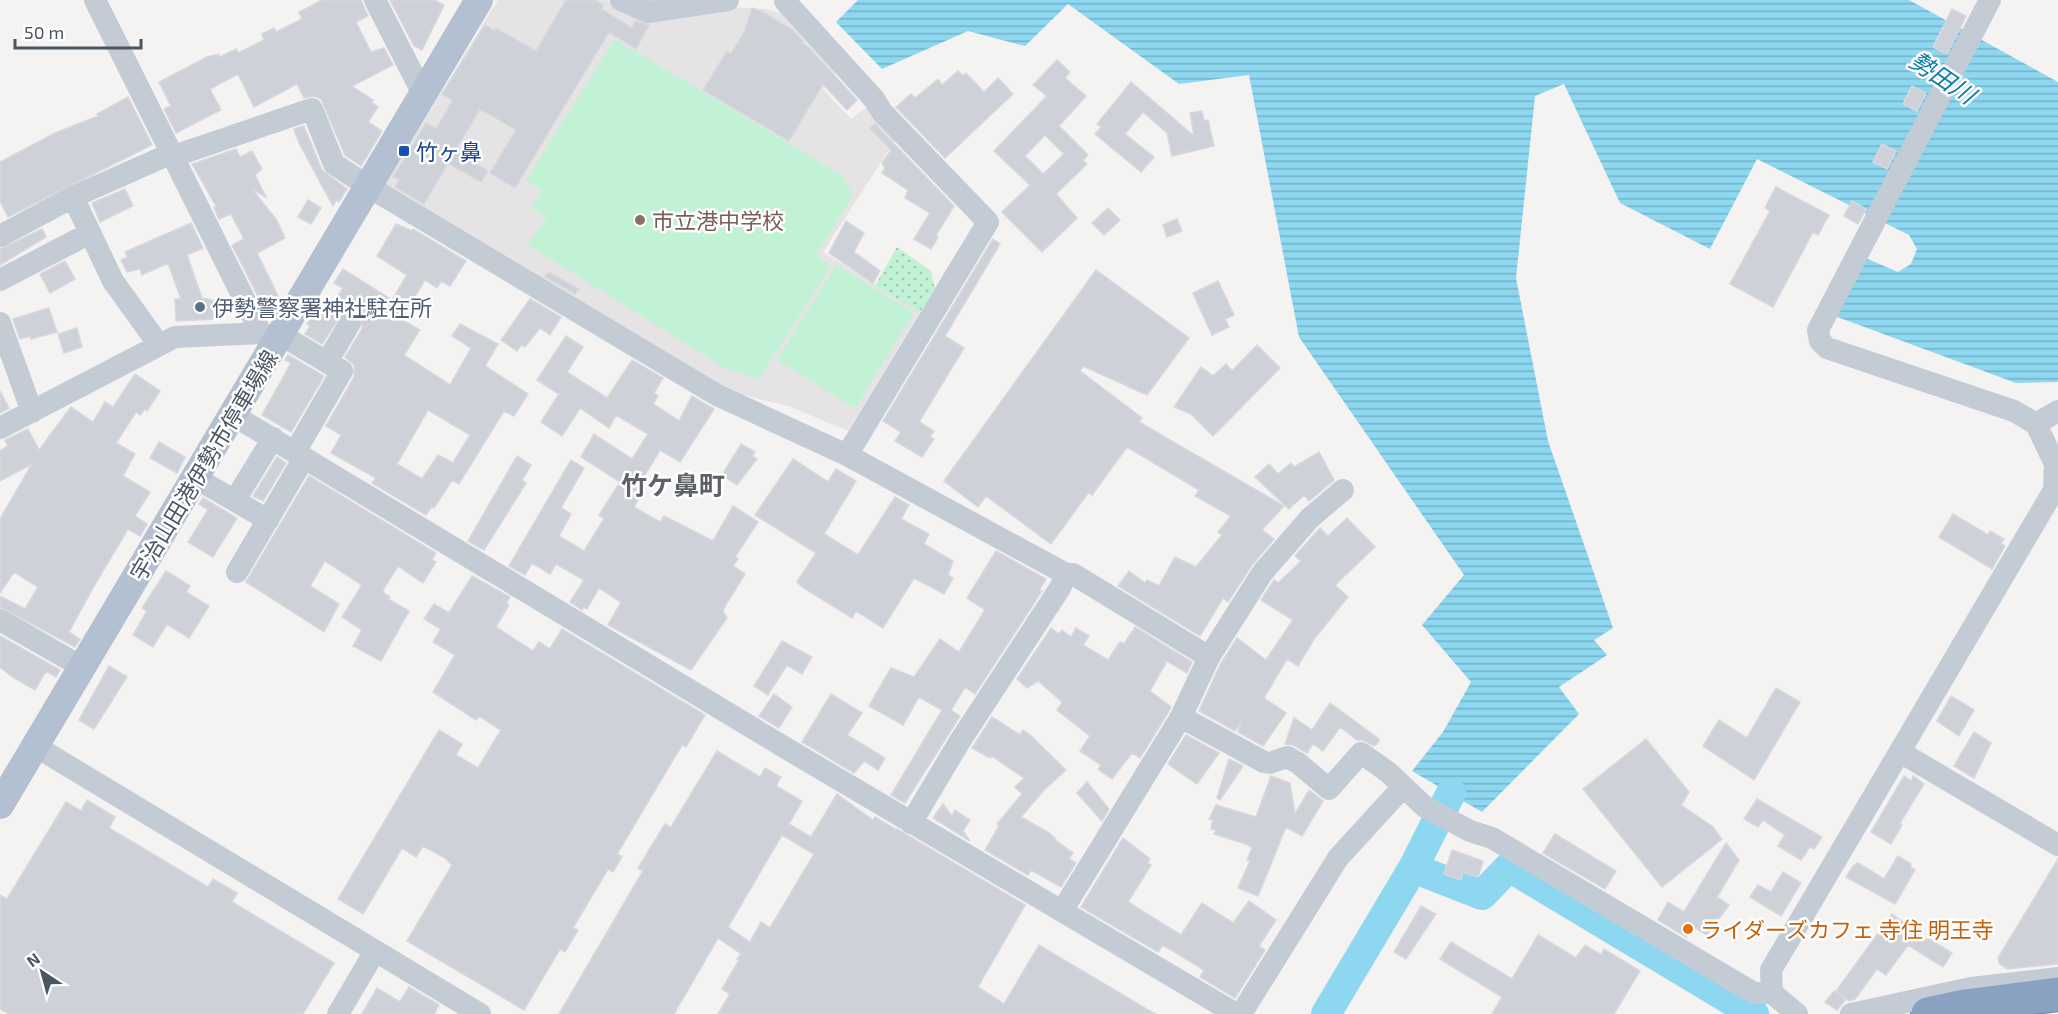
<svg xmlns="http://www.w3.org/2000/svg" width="2058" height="1014" viewBox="0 0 2058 1014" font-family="'Exo 2','Noto Sans JP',sans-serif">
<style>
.education{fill:#e6e3e4}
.grass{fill:#c1f2d6}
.park{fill:url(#park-dots)}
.water{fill:url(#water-rules)}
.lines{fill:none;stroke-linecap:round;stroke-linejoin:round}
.river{stroke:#8dd7f0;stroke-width:30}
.building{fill:#ced1d7;stroke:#d6d8de;stroke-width:1.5;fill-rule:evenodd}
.highway-casing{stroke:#748dae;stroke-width:36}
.minor{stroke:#c3ccd4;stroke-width:22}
.major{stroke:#b2c0d1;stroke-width:28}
.highway{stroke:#89a2c2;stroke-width:33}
.transit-dot{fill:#1a4fb4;stroke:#fff;stroke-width:2}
.education-dot{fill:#8d6e63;stroke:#fff;stroke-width:2}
.service-dot{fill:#5c6f8a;stroke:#fff;stroke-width:2}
.food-dot{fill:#e8710a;stroke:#fff;stroke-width:2}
.labels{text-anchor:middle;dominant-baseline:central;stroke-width:5;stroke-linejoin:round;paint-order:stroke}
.transit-label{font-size:22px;fill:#164399;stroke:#fff;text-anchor:start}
.education-label{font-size:22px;fill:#785e54;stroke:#fff;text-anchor:start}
.service-label{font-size:22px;fill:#4e5e75;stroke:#fff;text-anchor:start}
.street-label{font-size:22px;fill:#495561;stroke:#fff}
.food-label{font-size:22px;fill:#c56008;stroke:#fff;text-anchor:start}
.water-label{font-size:24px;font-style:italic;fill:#087ea6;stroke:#fff}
.quarter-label{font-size:26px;font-weight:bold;fill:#5e6268;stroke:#fff}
</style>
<defs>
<pattern id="park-dots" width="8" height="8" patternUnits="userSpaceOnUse" patternTransform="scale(1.5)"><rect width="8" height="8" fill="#c1f2d6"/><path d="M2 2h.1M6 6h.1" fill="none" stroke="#9fc7b1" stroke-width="1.8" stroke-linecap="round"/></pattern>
<pattern id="water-rules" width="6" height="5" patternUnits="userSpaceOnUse" patternTransform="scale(1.5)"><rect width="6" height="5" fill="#8dd7f0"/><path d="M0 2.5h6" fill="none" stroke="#75b1c6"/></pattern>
</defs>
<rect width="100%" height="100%" fill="#f5f2f2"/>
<!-- education -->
<path class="education" d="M498,0H607L630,14L732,7L766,9L789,15L839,70L823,89L851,119L870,105L898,136L823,252L920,312L848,431L791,407L724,390L383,188Z"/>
<!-- grass -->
<path class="grass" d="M615,39L843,176L853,196L816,255L831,266L759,379L725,368L527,244L547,218L531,208L542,190L526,180Z
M836,265L914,313L855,408L777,360Z"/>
<!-- park -->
<path class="park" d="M897,247L931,271L935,288L920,312L875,286Z"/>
<!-- water -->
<path class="water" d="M858,0H1909L2058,82V382L2016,383L1832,315L1863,257L1898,272L1911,264L1917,249L1909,235L1757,159L1710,249L1620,203L1564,84L1535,96L1516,278L1548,441L1613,628L1594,640L1607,655L1559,687L1579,714L1482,812L1412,771L1443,732L1471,682L1422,625L1464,575L1299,337L1249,75L1179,84L1068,4L1025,46L968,31L882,69L836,22Z"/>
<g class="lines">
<!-- river -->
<path class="river" d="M1451,793L1413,868L1482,895L1509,867L1754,1014
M1326,1014L1413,868"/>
</g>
<!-- building -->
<path class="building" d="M322,0H361L368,16L356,22L371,52L384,48L393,65L352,86L373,100L371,102L378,107L368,122L382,131L361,166L345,155L321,99L314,96L304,98L297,84L254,107L238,74L210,89L221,110L176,133L164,109L171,106L159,82L207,57L218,54L220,57L236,49L238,53L264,40L262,34L274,28L276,32L302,19L299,12Z
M390,0H434L444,5L422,50L414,46Z
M566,0H595L603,5L601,9L632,28L635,21L649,25L636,49L609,32L515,188L490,173L516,130L480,109L455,151L488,171L481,182L448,163L424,204L395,187L399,180L393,177L426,123L436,129L453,100L442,94L485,25L495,31L496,28L536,51Z
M752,8L763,12L793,30L803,41L802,43L809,48L857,100L847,110L823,84L789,141L703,90L727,51L731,54L745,31Z
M1952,9L1966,16L1947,54L1933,47Z
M1057,60L1070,72L1065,78L1086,96L1059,126L1088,155L1083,160L1087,164L1056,194L1077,218L1042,252L1002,212L1030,185L994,151L1047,96L1033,85ZM1045,135L1064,154L1043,174L1025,156Z
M958,71L963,76L966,73L984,92L998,78L1013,94L945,158L896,107L911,94L915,98L938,79L942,85Z
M1131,82L1194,136L1190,113L1202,111L1204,121L1208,120L1214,146L1172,156L1167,133L1143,112L1125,134L1154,157L1141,172L1095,134L1101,127L1097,124Z
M1912,86L1926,93L1917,111L1903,104Z
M128,97L152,145L8,217L0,201V162L55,133L98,116L97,114Z
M875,124L954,206L936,235L938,237L931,249L914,239L930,213L905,198L908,190L882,173L885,168L882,163L891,150L870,128Z
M304,126L322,170L347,189L339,202L336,200L333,206L299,143L294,129Z
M1882,144L1896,151L1887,169L1873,162Z
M236,149L240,157L252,151L262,169L255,175L266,197L252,189L276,219L285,238L257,253L280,300L264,308L232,245L244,239L231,214L219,219L214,208L216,206L192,164Z
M1776,187L1829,215L1818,235L1813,232L1773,307L1730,284L1770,211L1765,208Z
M125,189L133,206L100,222L92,203Z
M308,200L321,208L311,224L298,217Z
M1852,201L1866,209L1858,224L1844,216Z
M1108,208L1120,220L1104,235L1092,223Z
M1177,219L1182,231L1167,237L1163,225Z
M846,221L864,233L854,252L880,271L873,283L829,253Z
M191,223L203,248L187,255L202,298L217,301L218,319L176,321L175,299H181L168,263L142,275L140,269L127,272L121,260L127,257L125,252Z
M396,224L412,231L413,229L466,261L450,286L441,281L437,288L425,280L401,319L420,330L404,355L450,385L471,348L452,336L460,324L498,344L485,366L528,394L514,416L504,411L459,484L452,480L434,508L432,506L426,515L372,483L376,478L331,453L341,435L326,426L354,377V365L345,357L362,329L361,316L351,310L343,312L322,344L305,334L310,326L307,324L319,304L329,310L343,288L334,283L343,269L392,300L407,275L377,256ZM428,410L470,435L453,463L438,455L422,479L397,464Z
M42,229L46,237L0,265V249Z
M993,239L1000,244L945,336L964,348L919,422L934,431L930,437L934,439L922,457L895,441L901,432L883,421Z
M65,261L75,279L50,293L40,274Z
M1096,270L1189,338L1147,395L1083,366L1080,371L1142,418L1139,422L1284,506L1262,530L1274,539L1252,565L1228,602L1223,598L1200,636L1118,586L1129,571L1145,583L1147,580L1159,586L1175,557L1196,567L1222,535L1218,532L1231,516L1195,496L1199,490L1127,447L1092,495L1089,492L1051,544L986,496L978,507L944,481Z
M548,272L579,289L575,294L545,277Z
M1218,281L1234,315L1225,319L1229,327L1212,335L1193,293Z
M530,299L561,317L550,335L540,328L525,347L521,345L517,351L501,340Z
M49,308L57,332L31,339L30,336L20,339L13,319Z
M77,328L82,347L64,353L58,334Z
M566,336L583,347L567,372L607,398L632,360L663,378L654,393L658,396L653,404L679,421L692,396L714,409L680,462L660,450L633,495L639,498L634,507L660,522L664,516L713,541L733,506L758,522L735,557L738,559L733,566L745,574L725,606L723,611L727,618L691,670L608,625L621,602L599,588L587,609L584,607L582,610L570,602L584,580L556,564L550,574L532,563L525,575L509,566L571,460L584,468L561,508L571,514L559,536L584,551L604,519L599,515L620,482L581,457L594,434L632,459L648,434L616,415L609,428L580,408L562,436L541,422L559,394L537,380Z
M1257,345L1280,368L1213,436L1191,414L1174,407L1201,367L1213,376L1226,364L1232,371Z
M288,355L324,376L291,432L262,415L291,363L285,360Z
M135,374L160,391L147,411L145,409L140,415L136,412L116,443L135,454L123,476L150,492L135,516L147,524L140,536L128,529L94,586L69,632L80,639L75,647L0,607V596L25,609L38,587L14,572L0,593V519L32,464L0,481V451L8,446L5,440L28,429L39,450L71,407L93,422L105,402L113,407Z
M0,391L9,408L0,413Z
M159,442L185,457L177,473L150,458Z
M741,444L755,452L752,456L757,459L737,485L722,475Z
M1319,452L1334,480L1309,501L1304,495L1289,509L1255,477L1269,464L1278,474L1291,463L1294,467Z
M517,456L531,465L522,480L526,483L484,550L468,541Z
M277,457L286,463L263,501L253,496Z
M793,459L828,482L836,469L856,481L824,534L858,555L895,497L909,505L901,519L929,534L924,544L953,561L948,575L953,578L944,594L914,578L883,628L856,611L852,618L802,587L797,582L816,553L755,515Z
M309,476L436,553L432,560L436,562L423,583L398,566L383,590L384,593L390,597L388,599L409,611L381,661L353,646L362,630L342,617L362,585L325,561L310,586L339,604L324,632L246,582Z
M203,498L237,518L213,557L188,542L208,510L199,504Z
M1953,514L1988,535L1990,531L2004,539L2001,543L2005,546L1992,569L1939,537Z
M1347,518L1375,547L1335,585L1348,597L1314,639L1298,666L1287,659L1264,698L1286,713L1263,746L1238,732L1241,723L1235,731L1199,711L1221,663L1237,638L1266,660L1293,620L1261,600L1274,580L1278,583L1301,561L1295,556L1320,528L1328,536Z
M996,551L1046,579L1039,590L1042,591L975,694L965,687L951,710L960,716L905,803L891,795L942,710L919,697L903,725L869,706L891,668L914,677L940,639L959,652L985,610L967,598Z
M166,571L190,586L186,592L209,606L189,638L167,624L153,647L133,635L147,611L142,608Z
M472,576L510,597L506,603L509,605L496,627L533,651L539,642L550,649L562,629L705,715L686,747L682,745L617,854L622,857L613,872L608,869L573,928L578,930L565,952L560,949L524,1010L407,941L452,865L445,858L423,846L416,857L402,848L363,914L338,899L439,730L462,744L456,755L478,768L501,730L479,716L476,720L433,692L455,655L433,642L441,629L424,619L434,604L449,613Z
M1135,627L1192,662L1187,673L1167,661L1150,691L1171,707L1169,711L1140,758L1132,753L1112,779L1098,769L1101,765L1080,751L1090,736L1057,710L1062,703L1061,701L1038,681L1027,688L1017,679L1051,628L1059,634L1062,630L1071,637L1076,628L1089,636L1083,645L1108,660L1120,642L1124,644Z
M0,636L60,670L56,677L46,671L35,690L11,676L0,667Z
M782,641L812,657L802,674L787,665L768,695L754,686Z
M109,666L127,677L94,729L79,720Z
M1776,688L1800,702L1754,780L1703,746L1719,720L1747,738Z
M774,694L792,707L779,728L759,716Z
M831,694L862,713L847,735L885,758L878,770L864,761L854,773L802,742Z
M1951,696L1974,710L1959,736L1937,721Z
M1330,703L1379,739V742L1374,746L1363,740H1357L1340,727L1323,751L1313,744L1307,753L1293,745L1285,744L1294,718L1312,730Z
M992,717L1020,735L1023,730L1029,734L1066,770L1044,790L1021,817L1048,832L1056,839L1055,840L1073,853L1069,859L1076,863L1061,887L1031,870L1028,875L985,850L999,826L997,824L1022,794L1015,787L1024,778L992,756L990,758L972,748Z
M1974,732L1991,743L1974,778L1954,766Z
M1186,735L1219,753L1197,784L1168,764Z
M1646,739L1689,792L1681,805L1713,827L1722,839L1662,887L1583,789Z
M717,751L760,777L765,768L781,777L776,786L802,801L789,824L811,837L837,794L873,820L875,817L895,829L893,832L897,829L1025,905L978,987L1004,1004L1039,945L1155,1014H718L730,994L722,989L739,960L737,959L741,954L718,938L674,1014H559L643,871L638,868L665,824L671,827ZM782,835L814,854L770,928L761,922L750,942L728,927Z
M1229,759L1243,766L1220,800L1217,798Z
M1271,776L1290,783L1295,814L1309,790L1323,801L1302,836L1286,827L1258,896L1238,888L1250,861L1247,860L1252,848L1246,844L1214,834L1216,830L1211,829L1213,820L1209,819L1216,805L1256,817Z
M1904,776L1911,781L1913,776L1924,784L1900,823L1902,825L1891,844L1871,832Z
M1087,782L1109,809L1102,821L1077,793Z
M1757,799L1822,837L1814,849L1810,847L1801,860L1778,846L1785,835L1763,820L1758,827L1744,819Z
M87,800L115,817L109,828L208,887L213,879L237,893L232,902L334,963L303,1014H9L0,1009V895L7,899L66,802L81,811Z
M943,804L952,816L955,810L970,820L963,831L970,841L933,818Z
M1555,834L1616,871L1605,889L1543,853Z
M1123,838L1150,859L1147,863L1151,865L1128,902L1181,935L1202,903L1233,923L1249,901L1276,920L1259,946L1265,950L1235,998L1200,977L1204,970L1163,945L1158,952L1081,907Z
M1726,843L1739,860L1717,897L1729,905L1707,935L1692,926L1686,937L1658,920L1668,902L1684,912Z
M1452,850L1483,861L1478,877L1463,872L1461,880L1444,874Z
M1898,856L1911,864L1910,867L1915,870L1895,904L1846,877L1853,866L1858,863L1884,879Z
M2058,859V964L2007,969L1999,963L1998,958Z
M1783,872L1801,883L1781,916L1750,897L1758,885L1771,892Z
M1421,906L1436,914L1406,959L1394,952Z
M1892,914L1927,940L1928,938L1952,953L1943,967L1908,945L1886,975L1877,969L1855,999L1849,1001L1836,991Z
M1538,935L1576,958L1585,945L1601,955L1604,949L1640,971L1614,1014H1492L1502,997L1440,959L1451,942L1512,979Z
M409,987L439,1005L434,1014H362L377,988L400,1002Z
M1834,991L1845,1000L1837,1010L1825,1002Z"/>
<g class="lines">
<!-- highway casing -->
<g class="highway-casing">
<path id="highway" d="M1928,1014L1965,1006L2058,994"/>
</g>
<!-- minor -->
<path class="minor" d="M95,0L261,333L276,343
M375,0L423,94
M621,0L648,12L728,0
M785,1L874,99L882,112L988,222L847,455
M171,157L312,109L334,164L369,187L717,395L847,455L1066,574H1073L1209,657
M73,197L113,281L159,345
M0,236L73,197L170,154
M0,280L90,233
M0,323L32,412
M281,335L342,371L295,452
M327,362L350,323
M233,415L789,750L1236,1014
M2036,424L2058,411
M0,428L175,337L261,333
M206,484L268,520
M235,500L273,438
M237,572L304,458
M0,620L82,667
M1181,717L1264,762L1270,763L1287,757L1298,763L1329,789L1361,753L1388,772L1425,807L1470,831L1492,838L1754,993H1772
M35,746L480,1014
M1900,752L2058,845
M911,823L960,741L1060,588L1066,574
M1062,911L1181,717L1209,657L1263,572L1310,518L1343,490
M338,1014L375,951
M1241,1014L1338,858L1403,787
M1797,1014L1772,993L1771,970L2054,490L2055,464L2036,424L2014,411L1827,348L1820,341L1818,330L1990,0
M1851,1014L1971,988L2058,978"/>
<!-- major -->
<path class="major" d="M0,805L479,0"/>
<!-- highway -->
<use href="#highway" class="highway"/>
</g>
<!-- markers -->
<rect class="transit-dot" x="398" y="145" width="12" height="12" rx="3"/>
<circle class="education-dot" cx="640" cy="220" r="6"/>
<circle class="service-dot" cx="200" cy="307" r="6"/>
<circle class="food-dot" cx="1688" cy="929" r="6"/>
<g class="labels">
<!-- transit labels -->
<g class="transit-label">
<text x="416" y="151">竹ヶ鼻</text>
</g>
<!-- education labels -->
<g class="education-label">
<text x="652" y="220">市立港中学校</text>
</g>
<!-- service labels -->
<g class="service-label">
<text x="212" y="307">伊勢警察署神社駐在所</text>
</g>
<!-- street labels -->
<g class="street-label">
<text transform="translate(203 465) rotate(-59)">宇治山田港伊勢市停車場線</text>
</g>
<!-- food labels -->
<g class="food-label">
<text x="1700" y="929">ライダーズカフェ 寺住 明王寺</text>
</g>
<!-- water labels -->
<g class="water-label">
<text transform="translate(1943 77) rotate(34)">勢田川</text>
</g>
<!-- quarter labels -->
<g class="quarter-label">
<text x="673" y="484">竹ケ鼻町</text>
</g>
</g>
<!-- north arrow -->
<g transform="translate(42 972) rotate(324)" stroke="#ffffff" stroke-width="4.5" paint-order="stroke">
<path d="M0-4.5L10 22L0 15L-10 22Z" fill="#495561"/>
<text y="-9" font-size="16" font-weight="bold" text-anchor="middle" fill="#495561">N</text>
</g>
<!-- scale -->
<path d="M15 39v9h126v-9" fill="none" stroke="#495561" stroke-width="3"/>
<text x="24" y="39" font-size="18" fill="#495561" stroke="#ffffff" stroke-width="4.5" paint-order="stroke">50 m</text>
</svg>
